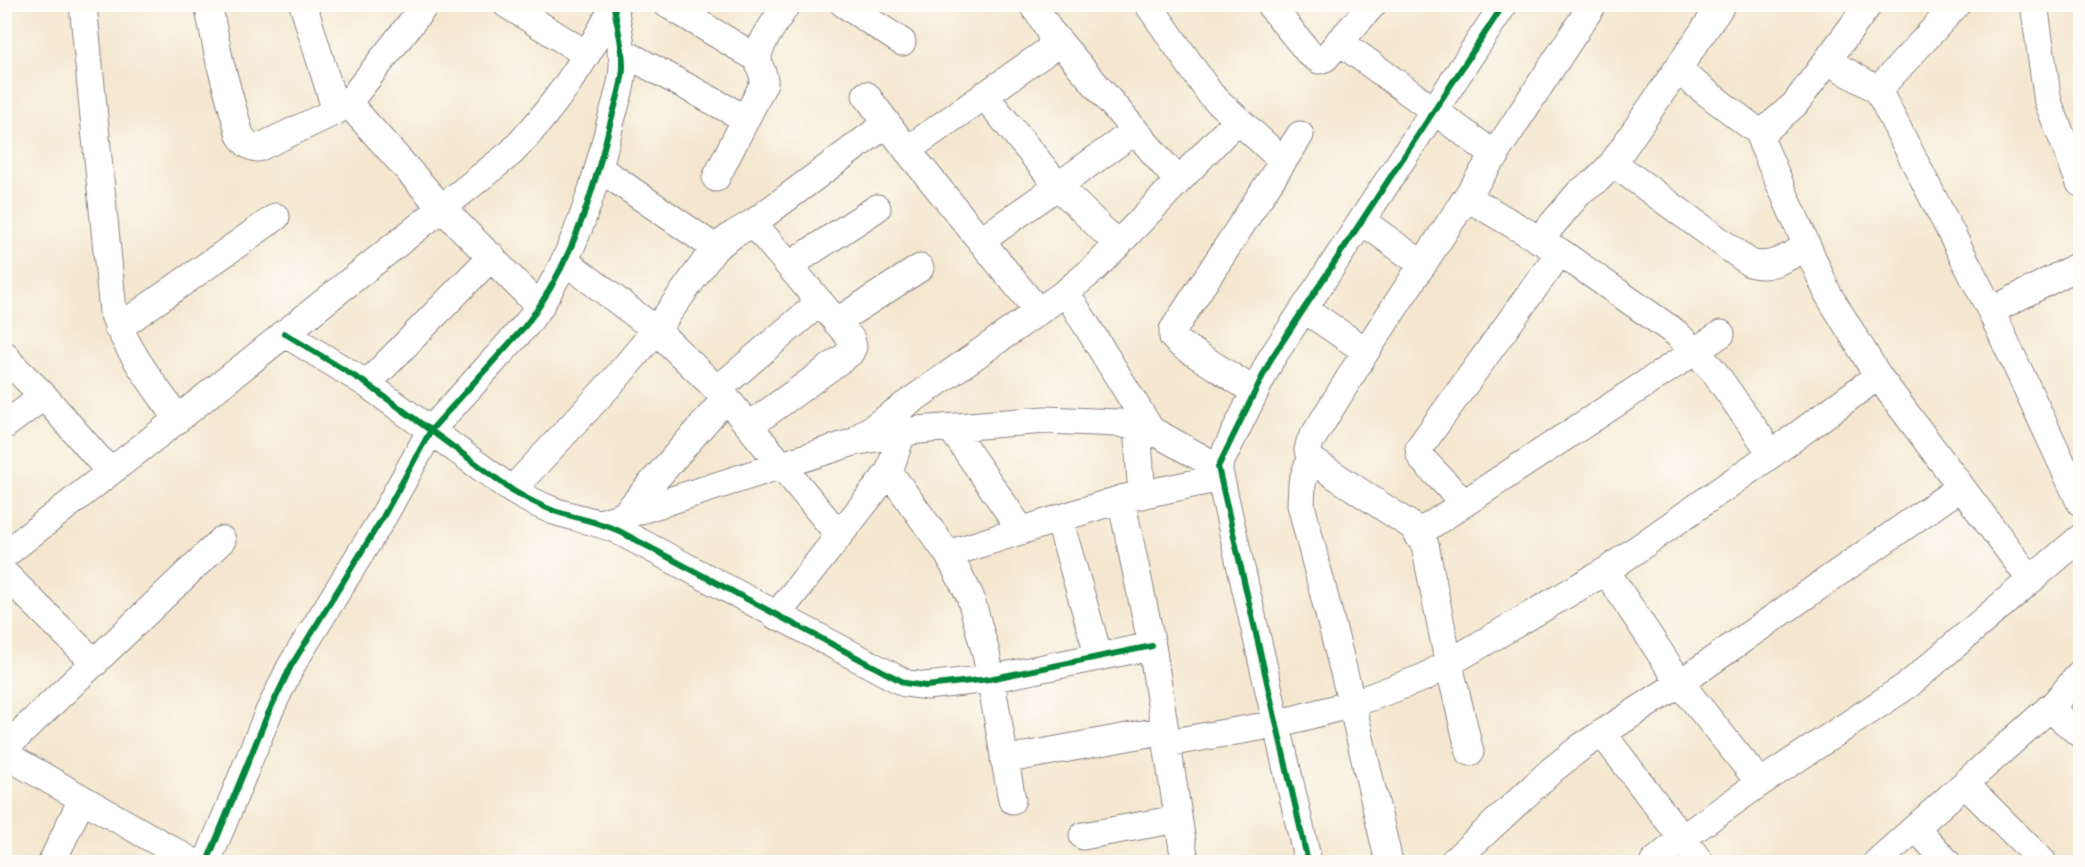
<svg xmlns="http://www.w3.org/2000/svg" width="2085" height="867" viewBox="0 0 2085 867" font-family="'Libre Bodoni',serif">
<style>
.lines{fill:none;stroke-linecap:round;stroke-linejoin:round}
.minor-casing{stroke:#8c8485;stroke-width:29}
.minor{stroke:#fff;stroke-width:27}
.cycleway-casing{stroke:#fdfcf7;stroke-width:10}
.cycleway{stroke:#00873e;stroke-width:6}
</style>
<rect width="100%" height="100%" fill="#fdfcf7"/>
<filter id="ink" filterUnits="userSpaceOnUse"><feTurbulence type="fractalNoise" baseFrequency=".0167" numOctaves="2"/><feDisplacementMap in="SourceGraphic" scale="12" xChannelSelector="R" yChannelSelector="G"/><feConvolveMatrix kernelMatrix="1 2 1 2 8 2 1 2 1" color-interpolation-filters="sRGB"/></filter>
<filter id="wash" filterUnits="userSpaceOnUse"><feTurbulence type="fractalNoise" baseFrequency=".008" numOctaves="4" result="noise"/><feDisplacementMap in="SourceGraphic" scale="24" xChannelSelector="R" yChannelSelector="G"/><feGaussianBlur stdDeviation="1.35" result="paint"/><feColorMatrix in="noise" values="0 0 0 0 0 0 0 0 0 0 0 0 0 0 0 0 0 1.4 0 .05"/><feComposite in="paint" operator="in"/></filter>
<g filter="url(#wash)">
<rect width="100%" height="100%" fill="#f5e7cf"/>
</g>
<g filter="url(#ink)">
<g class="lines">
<!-- minor casing -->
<g class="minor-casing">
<path id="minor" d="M83,4L113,312C127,352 154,385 178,419
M208,4L220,63L240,135C245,142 248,147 258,148L336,111L348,103L426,4
M303,4L336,111
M506,4L586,54
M667,4L758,59
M844,4L902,42
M1148,4L1211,95L1283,161
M1269,4L1309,53L1319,60L1325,58L1373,4
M1869,4L1795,104L1761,134L1762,143L1828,294L1878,376L2031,580
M2034,4L2048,102L2080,183
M1050,31L1178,181
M1339,41L1496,156
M621,51L746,119
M1828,61L1878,90L1991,311L2080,502
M1677,70L1761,134
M1878,90L1957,4
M866,95L907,150L1038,311
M984,95L1059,187L1118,245
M348,103L442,208L540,307
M907,150L1049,50C1058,34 1040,17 1032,4
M1613,163L1750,263C1770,270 1789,256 1807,247
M599,168L715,248
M716,178L764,83C765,74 759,69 758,60C757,45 779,17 787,4
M1468,198L1560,252L1676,333L1713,370L1772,454
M1362,221L1423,265
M982,240L1135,131
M1539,240L1579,193L1597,180L1613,163L1722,4
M565,261L656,330L726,398L839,535
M790,265L877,208
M1066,292L1151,430
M1304,309L1366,351
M1991,311L2080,265
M836,322L920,268
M118,328L276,217
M284,333L367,384L512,490C525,498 539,505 554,511C575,518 597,521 617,530L905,683L926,686L989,679L1152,646
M4,354L13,366L44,396L110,472
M367,384L492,256
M717,390L820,302
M1254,391L1180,344L1173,337V330L1300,135
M4,426L44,396
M749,426L850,353L853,347L851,339L753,223
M1137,427L1142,495
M951,428L1022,531
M902,433L889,472L948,554L970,596L986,653L1012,800
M861,436L1066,292L1095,268L1237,120
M1310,459L1302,483L1301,505L1352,704L1389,862
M512,490L616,378L656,330L715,248L734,234L753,223L886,124
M1121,499L1152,646L1185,862
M1464,503L1423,460L1420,455L1419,448L1560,252
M624,515L726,398
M1059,519L1099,657
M600,523L854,442L918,430L1045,420L1119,423L1151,430L1218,467
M1419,533L1721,334
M948,554L1121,499L1220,478
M4,555L178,419L512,152C554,108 587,59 615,4
M1606,571L1680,683L1760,783
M4,573L95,663
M776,616L889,472
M2049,708L2080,734
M1602,733L1700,862
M1167,743L1277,724L1352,704L1425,677L1606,571L1772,454L1878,376
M4,749L222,540
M1470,752L1449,665L1425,545L1412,526L1310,459L1308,450L1310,442L1366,351L1593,4
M4,754L193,862
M1004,760L1165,730
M1965,784L2043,862
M1916,828L1947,862
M1083,836L1178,819
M52,862L82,799
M207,862L267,716L291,666L383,517L431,430L526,325C571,266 593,194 610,124C615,105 623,84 623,66C623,46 617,26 614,7
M1308,862L1218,467L1271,359L1504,4
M1453,862L1552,770L1581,747L1680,683L1961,487
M1654,862L1681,839L1760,783L1908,685L2080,538
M1877,862L2055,703L2080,674"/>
</g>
<!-- minor -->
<use href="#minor" class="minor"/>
<!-- cycleway casing -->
<g class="cycleway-casing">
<path id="cycleway" d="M284,333L367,384L512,490C525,498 539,505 554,511C575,518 597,521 617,530L905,683L926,686L989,679L1152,646
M207,862L267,716L291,666L383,517L431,430L526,325C571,266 593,194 610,124C615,105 623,84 623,66C623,46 617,26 614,7
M1308,862L1218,467L1271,359L1504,4"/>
</g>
<!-- cycleway -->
<use href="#cycleway" class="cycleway"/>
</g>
</g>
<!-- margin -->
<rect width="2085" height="867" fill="none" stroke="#fdfcf7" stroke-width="24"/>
</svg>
